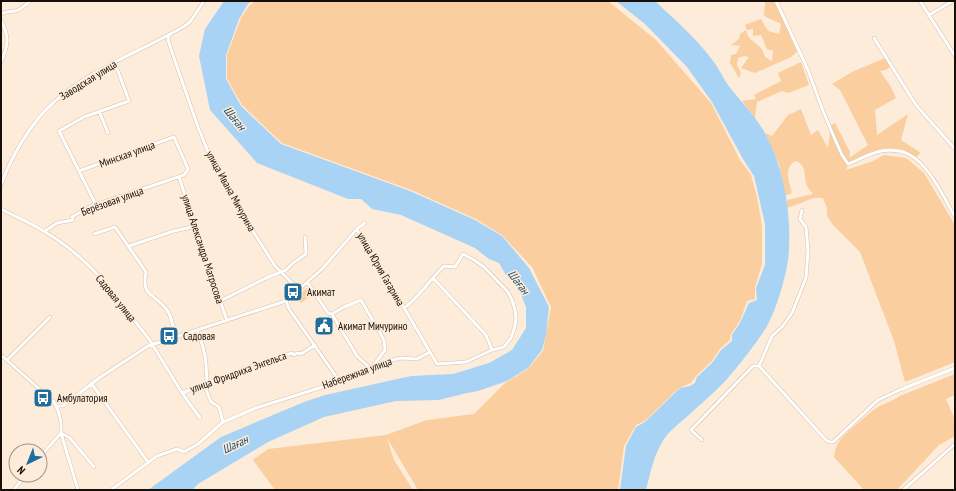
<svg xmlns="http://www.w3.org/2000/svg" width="956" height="491" viewBox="0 0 956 491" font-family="'PT Sans Narrow',sans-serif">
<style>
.green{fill:#face9f}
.water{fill:#a9d3f4}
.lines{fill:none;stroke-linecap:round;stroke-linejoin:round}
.minor-casing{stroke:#d6c1ab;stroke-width:4}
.minor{stroke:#fff;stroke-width:3}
.labels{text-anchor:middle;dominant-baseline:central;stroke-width:3;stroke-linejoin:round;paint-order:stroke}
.street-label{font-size:11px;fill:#160e07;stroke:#fdecd9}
.poi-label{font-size:11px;fill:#160e07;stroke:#fdecd9;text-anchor:start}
.water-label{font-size:12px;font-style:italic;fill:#1a4f73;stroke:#fdecd9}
</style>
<rect width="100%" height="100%" fill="#fdecd9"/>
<!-- green -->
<path class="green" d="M255,1H608L656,40L711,103L740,160L751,175L757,197L762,225V264L755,287V299L747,301L740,321L731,334L730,340L720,349L711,362L696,376L691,383L679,388L645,421L636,425L624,446L618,490H418L387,438L394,460L413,490H275L253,460L268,449L386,435L427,420L474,414L505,383L528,369L543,351L551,307L532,267L502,235L476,219L411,190L282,143L242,105L227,79V55L241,18L249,6Z
M765,1H773L777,6L797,52L791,57L755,73L741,68L749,57L745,56L738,58L737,65L741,73L739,78L730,63L731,55L736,54L740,46L731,45L739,39L740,34L746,30C748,40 754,41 760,47C766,54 761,56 772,61L773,51L767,49L761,35L753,36V29L747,30L745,25L761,19L768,31L779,34L781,24L764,16Z
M885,58L891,66L886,70L880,71L891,87L896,98L875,110L877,135L908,114L901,140L921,153L916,157C892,140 874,150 850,161L846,170L873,161L884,155L906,158L924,173L955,225V362L905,382L894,341L860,252L833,225L827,216V208L823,198H814L787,208V200L813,194C811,191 808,189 807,186C803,176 808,165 795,161C783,169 789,181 792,193L785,196L779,164L765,133L772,136L788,115L801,109L811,135L818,130L828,148L831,125L835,123L850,152L849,158L868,145L840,90L832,84L852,72Z
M801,62L809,85L788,93L782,91L757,102L755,118L742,101L756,99L754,95L781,81L778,73Z
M307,288L312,295L301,303L296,297Z
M955,374V395L946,399L955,420V436L939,445L897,490H864L834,457C835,451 836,445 840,440C846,433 872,410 880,406C887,402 893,401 900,396Z"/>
<!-- water -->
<path class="water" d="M224,1H252L248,4L239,19L226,55V79L241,106L281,144L410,191L475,220L502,236L529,268L549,307L546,335L542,350L528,368L507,381L478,391L467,393L439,400L396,401L324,417L268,442L198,484L192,490H148L221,437L304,402L325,395L411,376L453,374L489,363L512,350L526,328V307L517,285L506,275L499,263L489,259L475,248L401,215L372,209L361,199H348L257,163L210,110L199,56L205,29Z
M616,1H655C674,19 694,36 710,57C717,65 722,76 728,85C740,101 755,115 765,133C783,166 791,210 789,247C789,269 777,309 766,328C756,343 745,358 733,372C722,386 704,401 690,414C680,423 667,432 661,444C653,458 650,475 646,490H620L626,446L636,427L645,422L680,388L690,386L695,383L697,377L712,363L721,350L732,341V335L740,323L749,303L757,300L756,288L765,265V224L754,176L743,159L712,102L687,67L645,24Z"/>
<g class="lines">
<!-- minor casing -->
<g class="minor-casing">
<path id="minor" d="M776,1L808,70L823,111L834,137L842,155L848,164C856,161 869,154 877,152C886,149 902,150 910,155C930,166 944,198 955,217
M920,1L955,56
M1,14C6,11 9,12 15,11C21,10 25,5 30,1
M929,15L953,1
M1,21C10,36 8,46 1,62
M169,36L168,40L173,55L198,127L213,164L239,209L275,266L299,290
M874,38L916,105L955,149
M99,111L108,133
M179,177L227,321
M1,185C11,157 31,122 53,103C90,69 140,52 183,27L190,22L204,1
M96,205L59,131L84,117L129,101L115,63
M1,209C16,217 31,223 45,232C66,244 84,260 100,277L149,339L182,393L200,418
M357,229L362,240L379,265L430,352
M45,231L57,223L73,220L72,217L89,207L184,175L188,169L174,137L79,171
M94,234L115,227L146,272C141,298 154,292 167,310C172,317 173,328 176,337
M129,246L174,231L196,226
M433,278L486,335L492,350
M308,283L328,313L332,314L357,356L370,368
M220,301L266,278L286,270L293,263L306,254L305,237
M286,301L289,309L340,382
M332,314L344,307L361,300L384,340L385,350L373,366
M197,330C199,338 203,344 204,352C207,361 206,372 207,382L204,385L211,402L219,407L223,422
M1,355L53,401C59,409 62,422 61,433L78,490
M7,360L50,317
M759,366L772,336L782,327L792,313L806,278L808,250L806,227L800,219L802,210
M91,383L148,462
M182,393L241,370L292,353L294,355L297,353L301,354L315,345
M57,406H63L99,378L148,346L286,301L323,268L357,229L365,223
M702,440L691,430L753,366H759L826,440L830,442H833L878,400L902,389L955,368
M40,457L61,433L70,438L94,467
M14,490L25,475
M111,490L157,456L177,449L184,452L198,444L223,422L256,408L351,378L370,368L388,361L401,358L417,359L430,352L437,364L466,362L492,350L504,347L511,338L515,326L516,318L515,310L512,300L508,292L484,267L474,260L463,254L455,267L444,266C431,278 417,300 404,308
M903,490L955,444"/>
</g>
<!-- minor -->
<use href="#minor" class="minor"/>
</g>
<!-- icons -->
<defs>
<g id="bus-square" transform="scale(1)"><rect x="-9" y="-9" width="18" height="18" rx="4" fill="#1f6c9f" stroke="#fdecd9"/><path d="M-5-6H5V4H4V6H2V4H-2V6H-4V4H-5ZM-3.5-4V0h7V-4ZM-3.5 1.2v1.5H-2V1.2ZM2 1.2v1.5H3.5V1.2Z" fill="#fff"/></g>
<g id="civic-square" transform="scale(1)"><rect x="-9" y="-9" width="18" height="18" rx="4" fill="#1f6c9f" stroke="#fdecd9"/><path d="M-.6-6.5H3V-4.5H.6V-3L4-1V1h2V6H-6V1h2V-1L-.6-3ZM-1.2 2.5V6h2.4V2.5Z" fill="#fff"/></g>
</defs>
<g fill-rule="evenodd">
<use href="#bus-square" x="293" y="292"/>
<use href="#civic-square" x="324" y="326"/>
<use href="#bus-square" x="169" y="336"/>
<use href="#bus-square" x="43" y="398"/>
</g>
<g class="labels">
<!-- street labels -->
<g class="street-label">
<text transform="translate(88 80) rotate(-32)">Заводская улица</text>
<text transform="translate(127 154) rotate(-20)">Минская улица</text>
<text transform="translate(231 191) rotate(61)">улица Ивана Мичурина</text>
<text transform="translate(112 201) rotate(-20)">Берёзовая улица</text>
<text transform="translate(203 249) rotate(72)">улица Александра Матросова</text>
<text transform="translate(381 269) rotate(60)">улица Юрия Гагарина</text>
<text transform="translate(116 298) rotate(51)">Садовая улица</text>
<text transform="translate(238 372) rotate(-20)">улица Фридриха Энгельса</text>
<text transform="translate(357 373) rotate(-20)">Набережная улица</text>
</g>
<!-- poi labels -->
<g class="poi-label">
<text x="307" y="292">Акимат</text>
<text x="338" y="326">Акимат Мичурино</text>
<text x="183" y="336">Садовая</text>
<text x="57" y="398">Амбулатория</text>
</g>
<!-- water labels -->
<g class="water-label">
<text transform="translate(235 118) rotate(51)">Шаған</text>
<text transform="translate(519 282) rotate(53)">Шаған</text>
<text transform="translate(235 444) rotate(-25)">Шаған</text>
</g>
</g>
<!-- border -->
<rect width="956" height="491" fill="none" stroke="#160e07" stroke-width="4"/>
<!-- north arrow -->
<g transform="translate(28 463) rotate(223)"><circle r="19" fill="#fdecd9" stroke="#a19385"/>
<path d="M0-3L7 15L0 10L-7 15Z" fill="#1f6c9f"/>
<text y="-6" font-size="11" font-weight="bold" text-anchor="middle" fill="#160e07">N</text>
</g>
</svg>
